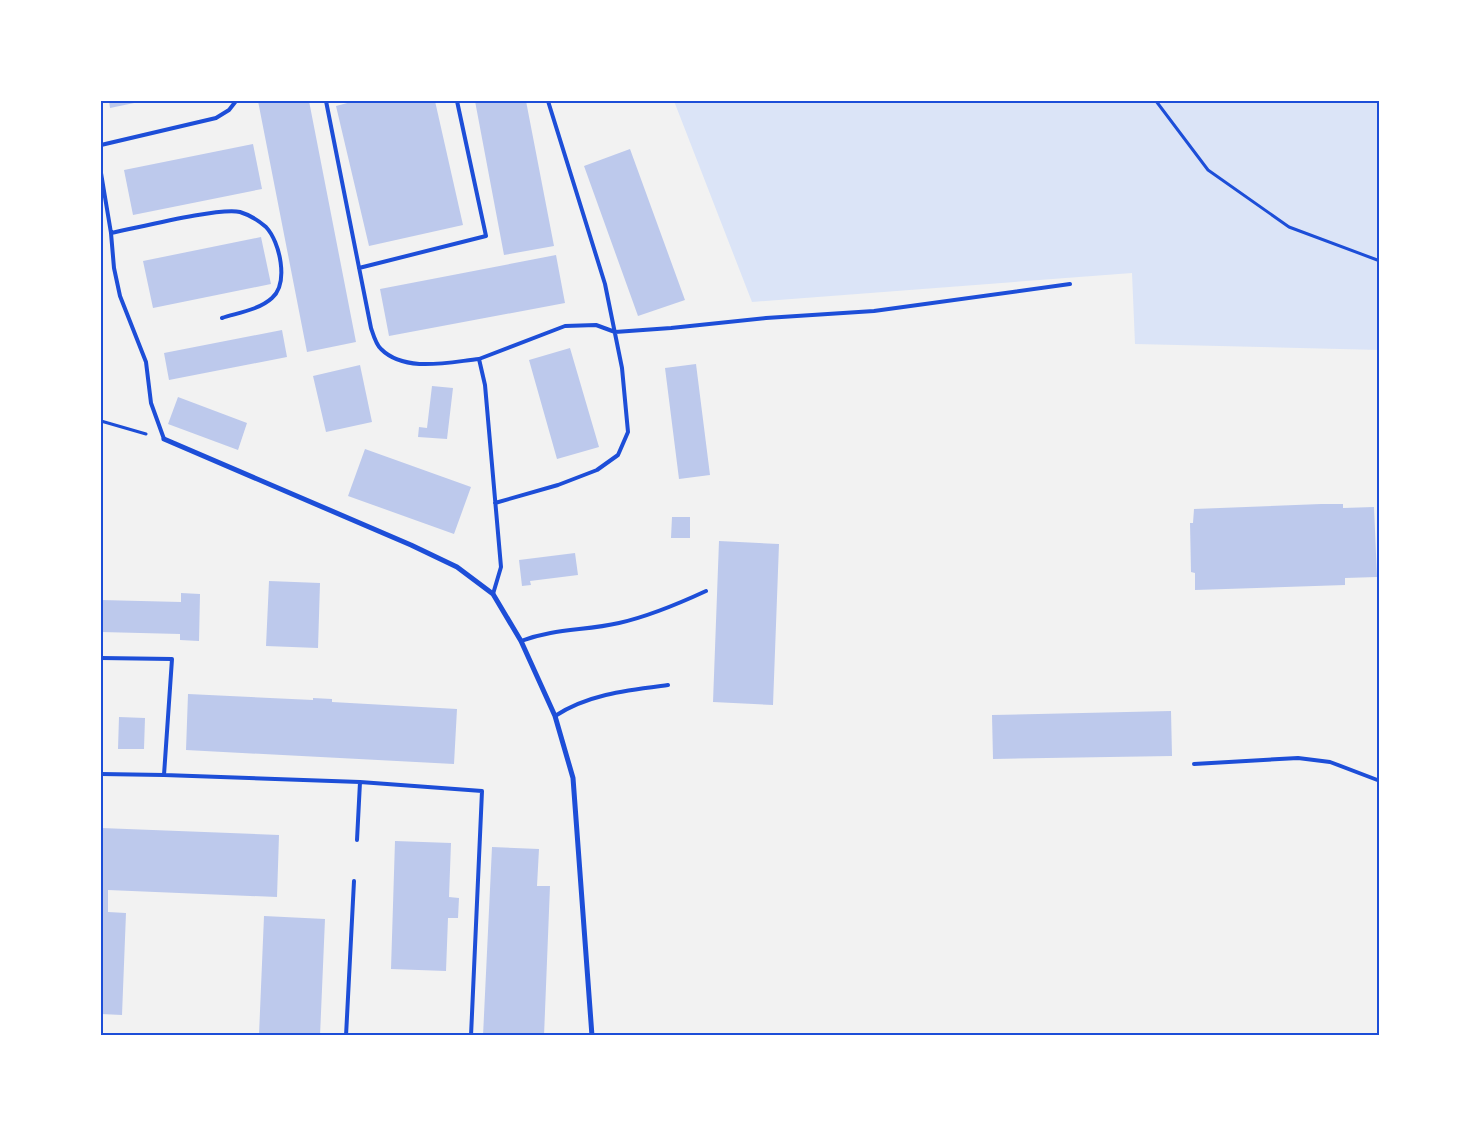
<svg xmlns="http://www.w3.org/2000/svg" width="1481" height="1137" viewBox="0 0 1481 1137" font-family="Barlow,sans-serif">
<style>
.green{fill:#dbe4f7}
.building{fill:#bdc9ec}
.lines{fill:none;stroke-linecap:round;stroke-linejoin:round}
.path{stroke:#1d4ed8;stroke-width:3}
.service{stroke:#1d4ed8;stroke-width:4}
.minor{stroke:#1d4ed8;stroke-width:5}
.neatline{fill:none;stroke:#1d4ed8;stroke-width:2}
</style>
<rect width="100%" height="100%" fill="#f2f2f2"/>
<!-- green -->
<path class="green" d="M674,101H1380V350L1135,344L1132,273L752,302Z"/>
<!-- building -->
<path class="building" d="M109,101H139V102L110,108Z
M258,101H309L356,342L307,352Z
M355,101H435L463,225L369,246L336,106Z
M475,101H526L554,246L504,255Z
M253,144L262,189L133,215L124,170Z
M630,149L685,300L638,316L584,166Z
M261,237L271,284L153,308L143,261Z
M556,255L565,303L389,336L380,289Z
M282,330L287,357L169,380L164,353Z
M570,348L599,447L557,459L529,360Z
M696,364L710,475L679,479L665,368Z
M360,365L372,422L326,432L313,376Z
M432,386L453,388L447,439L418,437L419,427L427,428Z
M178,397L247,423L238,450L168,424Z
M365,449L471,487L454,534L348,496Z
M1321,504H1343V508L1374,507L1377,577L1345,578V585L1195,590V573L1191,572L1190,523H1193L1194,509Z
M672,517H690V538H671Z
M719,541L779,544L773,705L713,702Z
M575,553L578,575L530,581L531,585L522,586L519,560Z
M269,581L320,583L318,648L266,646Z
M181,593L200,594L199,641L180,640V634L101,632V600L181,602Z
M188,694L313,700V698L332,699V702L457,709L454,764L186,750Z
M1171,711L1172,756L993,759L992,715Z
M119,717L145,718L144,749H118Z
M101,828L279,835L277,897L108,890V912L126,913L122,1015L101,1014Z
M395,841L451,843L449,897L459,898L458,918H448L446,971L391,969Z
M492,847L539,849L537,886H550L544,1036H483Z
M264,916L325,919L320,1036L259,1035Z"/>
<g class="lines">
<!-- path -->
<path class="path" d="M1156,101L1208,170L1289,227L1380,261
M101,421L146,434"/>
<!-- service -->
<path class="service" d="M326,101L371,328C373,334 376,345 381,349C405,373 449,362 479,359L485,385L501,567L493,594
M101,145L216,118L229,110L236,101
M101,173L111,233L114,268L120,296L146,362L151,403L164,439
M111,233C137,228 219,207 240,212C250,215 258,220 266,227C280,242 289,283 272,298C259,310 237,313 222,318
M359,268L486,236L457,101
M479,359L565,326L596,325L615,332L671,328L766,318L874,311L1070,284
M495,503L558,485L597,470L618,455L628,432L622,368L605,284L548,101
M521,641C555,628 585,631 619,623C650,616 678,604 706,591
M101,658L172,659L164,775L101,774
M555,716C588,694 629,690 668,685
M1194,764L1298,758L1330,762L1380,781
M164,775L360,782L357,840
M360,782L482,791L471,1036
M346,1036L354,881"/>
<!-- minor -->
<path class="minor" d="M164,439L411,545L457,567L493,594L521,641L555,716L573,778L592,1036"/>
</g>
<!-- border -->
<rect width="1481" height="1137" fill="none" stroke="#ffffff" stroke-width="205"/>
<rect x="102" y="102" width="1276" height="932" class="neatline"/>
</svg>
